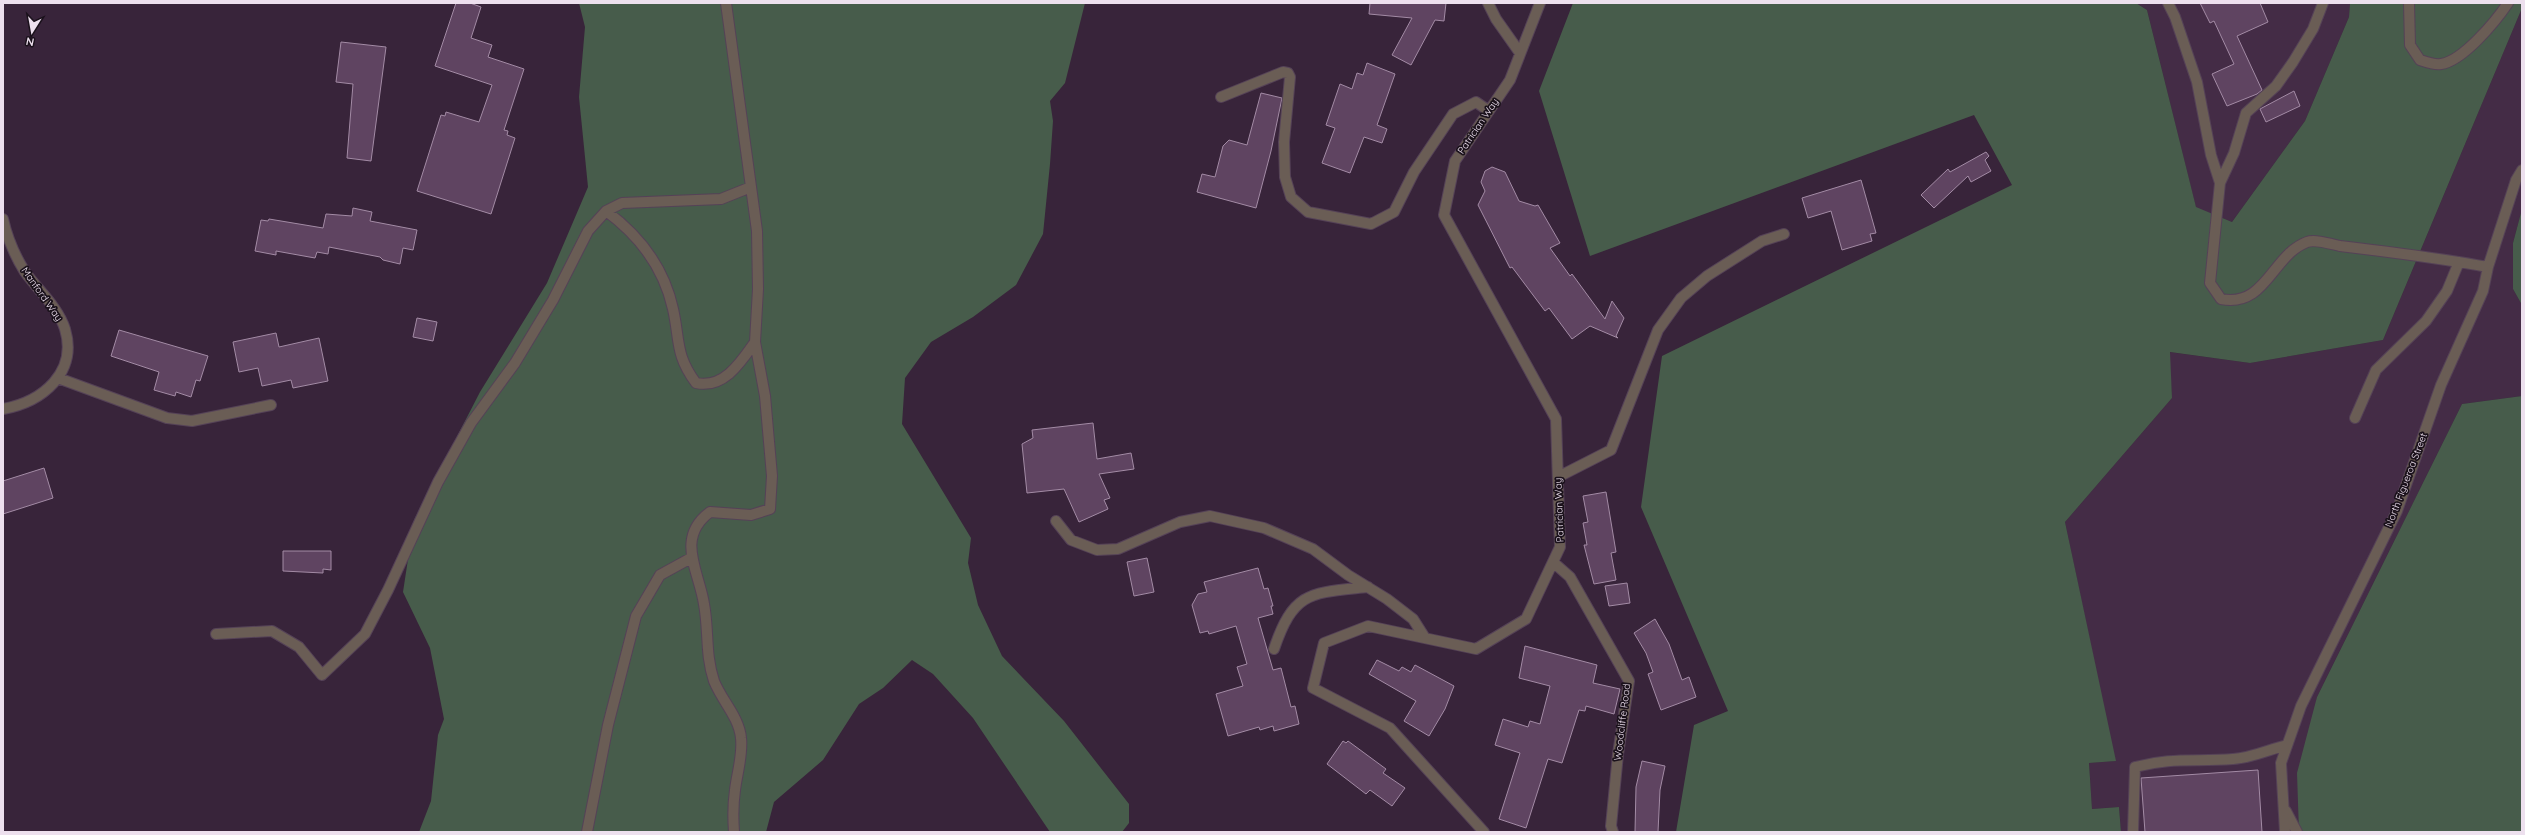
<svg xmlns="http://www.w3.org/2000/svg" width="2525" height="835" viewBox="0 0 2525 835" font-family="Quicksand,sans-serif">
<style>
.built{fill:#442c46}
.green{fill:#475c4b}
.building{fill:#5f4461;stroke:#a38ba5}
.lines{fill:none;stroke-linecap:round;stroke-linejoin:round}
.minor-casing{stroke:#554257;stroke-width:12}
.minor{stroke:#6a5d55;stroke-width:10}
.labels{text-anchor:middle;dominant-baseline:central;stroke-width:3.5;stroke-linejoin:round;paint-order:stroke}
.street-label{font-size:10px;fill:#ede0ee;stroke:#1a111b}
</style>
<rect width="100%" height="100%" fill="#38243a"/>
<!-- built -->
<path class="built" d="M2136,3H2350L2349,17L2305,121L2232,222L2196,208L2147,10Z
M2522,8V209L2513,243V289L2522,305V396L2462,404L2317,697L2299,832H2121L2119,807L2092,809L2089,763L2115,761L2065,522L2172,398L2169,352L2250,363L2383,340Z"/>
<!-- green -->
<path class="green" d="M579,3H1085L1065,83L1050,101L1053,121L1050,164L1043,234L1016,285L973,317L931,342L905,378L902,424L971,538L968,563L978,605L1002,656L1064,721L1129,804V823L1122,832H1050L973,718L933,674L912,660L883,688L859,704L823,760L774,802L766,832H419L431,801L438,735L444,719L430,648L403,592L414,520L480,392L547,283L588,187L579,97L585,27Z
M1573,3H2136L2147,10L2196,207L2232,222L2305,121L2349,17L2350,3H2522V8L2383,340L2250,363L2170,352L2172,398L2065,522L2116,761L2089,763L2092,809L2119,807L2121,832H1676L1694,725L1728,711L1641,507L1662,356L2012,185L1974,115L1590,256L1539,91Z
M2522,209V305L2513,289V243Z
M2522,396V832H2299L2297,773L2317,697L2462,404Z"/>
<!-- building -->
<path class="building" d="M456,3H470L481,7L471,38L492,45L488,57L524,69L504,130L508,131L507,135L515,138L491,214L417,191L441,115L445,116L446,112L479,122L492,85L435,66Z
M1370,3H1446L1444,21L1435,20L1411,65L1392,55L1412,18L1369,14Z
M2200,3H2260L2268,22L2237,36L2262,90L2257,94L2227,106L2212,74L2234,64L2214,21L2210,23Z
M341,42L386,47L371,161L347,158L353,84L336,82Z
M1367,63L1395,74L1377,125L1387,129L1382,143L1364,137L1350,173L1322,163L1335,128L1326,125L1340,84L1352,89L1357,73L1363,75Z
M2294,91L2300,106L2266,122L2260,109Z
M1261,93L1282,98L1271,151L1256,208L1197,192L1202,174L1215,177L1223,146L1229,140L1247,145Z
M1986,152L1989,156L1985,160L1991,171L1971,182L1968,176L1934,208L1921,195L1948,169L1950,172Z
M1492,167L1505,172L1519,201L1535,206L1538,205L1560,243L1550,248L1570,276L1572,274L1605,319L1612,301L1624,318L1616,336L1618,338L1590,326L1572,339L1549,308L1545,311L1512,267L1510,268L1478,205L1485,191L1481,182L1485,171Z
M1861,180L1876,233L1870,234L1872,241L1842,250L1831,211L1808,218L1802,198Z
M353,208L372,212L370,221L417,230L413,250L403,248L400,264L383,260L380,257L329,247L328,254L317,252L315,258L276,251V255L255,251L261,220L268,221L269,219L323,228L326,214L352,216Z
M417,318L437,322L433,341L413,337Z
M119,330L208,356L200,381L196,380L191,397L176,392L175,396L154,390L159,372L111,356Z
M276,333L279,347L319,338L328,381L293,388L291,380L262,386L258,368L239,372L233,342Z
M1093,423L1097,459L1131,453L1134,469L1099,474L1110,498L1104,500L1108,509L1079,522L1064,489L1027,493L1022,444L1033,438L1032,430Z
M44,468L53,498L3,514V481Z
M1606,492L1616,552L1611,553L1616,580L1594,584L1584,545H1587L1583,523L1588,522L1583,496Z
M283,551H331V570L323,569V573L283,571Z
M1147,558L1154,592L1134,596L1127,562Z
M1258,568L1264,589L1268,588L1273,606H1271L1273,614L1258,618L1273,670L1281,668L1291,707L1295,706L1299,724L1274,731L1273,726L1260,730L1259,727L1228,736L1216,694L1243,686L1237,667L1247,664L1236,626L1209,634L1208,631L1200,633L1192,605L1198,594L1207,592L1204,582Z
M1627,583L1630,603L1609,606L1605,586Z
M1655,619L1669,644L1682,680L1689,677L1696,697L1661,710L1648,674L1653,672L1646,653L1634,633Z
M1525,646L1597,665L1593,683L1620,689L1614,714L1586,706L1585,711L1579,710L1562,763L1548,759L1526,828L1499,819L1520,753L1495,745L1503,719L1528,727L1530,721L1540,724L1550,686L1519,678Z
M1377,660L1399,671L1402,667L1411,672L1415,665L1454,686L1445,709L1429,736L1404,721L1416,701L1369,674Z
M1343,741L1346,743L1348,741L1386,769L1383,773L1405,788L1392,806L1370,790L1366,794L1327,764Z
M1642,761L1665,766L1660,790L1658,832H1635L1636,787Z
M2258,770L2262,832H2145L2141,778Z"/>
<g class="lines">
<!-- minor casing -->
<g class="minor-casing">
<path id="minor" d="M726,3L757,231L758,289L755,342L765,396L772,476L770,509L751,515L710,512C675,538 699,571 704,604C709,631 705,654 714,681C722,701 739,717 741,738C743,755 737,773 735,790C733,804 733,818 734,832
M1488,3L1496,19L1520,53
M2168,3L2175,17L2197,82L2211,155L2220,183L2210,283L2221,299C2266,308 2272,255 2307,242C2315,239 2331,244 2340,246C2390,252 2439,258 2488,267
M2409,3L2410,45L2420,60C2426,62 2434,65 2441,64C2463,61 2496,21 2508,3
M1221,97L1283,72L1288,73L1290,77L1284,142L1285,177L1291,197L1308,212L1371,224L1394,212L1414,172L1453,114L1476,102L1489,111
M2220,183L2234,153L2246,113L2276,86L2293,62L2313,29L2323,3
M606,211C640,236 664,268 673,309C680,340 675,355 696,383C724,389 741,362 755,342
M3,219C7,237 15,256 25,272C38,290 58,307 65,329C78,373 42,402 3,409
M58,378L167,418L192,421L271,405
M2355,418L2376,370L2426,321L2447,291L2459,262
M1558,477L1611,450L1658,330L1681,298L1707,276L1762,241L1784,234
M1056,521L1071,540L1097,550L1118,549L1180,522L1210,516L1264,528L1313,549L1348,575L1387,599L1413,619L1425,638
M1553,562L1570,577L1629,681L1618,754L1611,826L1613,832
M216,634L272,631L299,647L322,675L365,634L388,590L438,482L471,423L515,363L553,300L588,231L606,211L622,203L721,199L751,187
M1274,649C1294,590 1311,593 1368,587
M2286,811L2297,832
M587,832L608,725L636,616L660,575L691,558
M1484,832L1390,728L1313,688L1324,643L1368,626L1476,649L1526,619L1560,547L1556,419L1444,215L1455,161L1510,80L1540,3
M2133,832L2135,767C2171,757 2197,762 2233,759C2251,758 2270,749 2287,745
M2285,832L2281,763L2301,706L2397,511L2441,385L2483,291L2488,267L2516,180L2522,170"/>
</g>
<!-- minor -->
<use href="#minor" class="minor"/>
</g>
<g class="labels">
<!-- street labels -->
<g class="street-label">
<text transform="translate(1478 126) rotate(-56)">Patrician Way</text>
<text transform="translate(42 294) rotate(55)">Manford Way</text>
<text transform="translate(2406 480) rotate(-69)">North Figueroa Street</text>
<text transform="translate(1559 510) rotate(-92)">Patrician Way</text>
<text transform="translate(1622 722) rotate(-83)">Woodcliffe Road</text>
</g>
</g>
<!-- border -->
<rect width="2525" height="835" fill="none" stroke="#ede0ee" stroke-width="8"/>
<!-- north arrow -->
<g transform="translate(32 32) rotate(191)" stroke="#1a111b" stroke-width="3" paint-order="stroke">
<path d="M0-3L7 15L0 10L-7 15Z" fill="#ede0ee"/>
<text y="-6" font-size="11" font-weight="bold" text-anchor="middle" fill="#ede0ee">N</text>
</g>
</svg>
